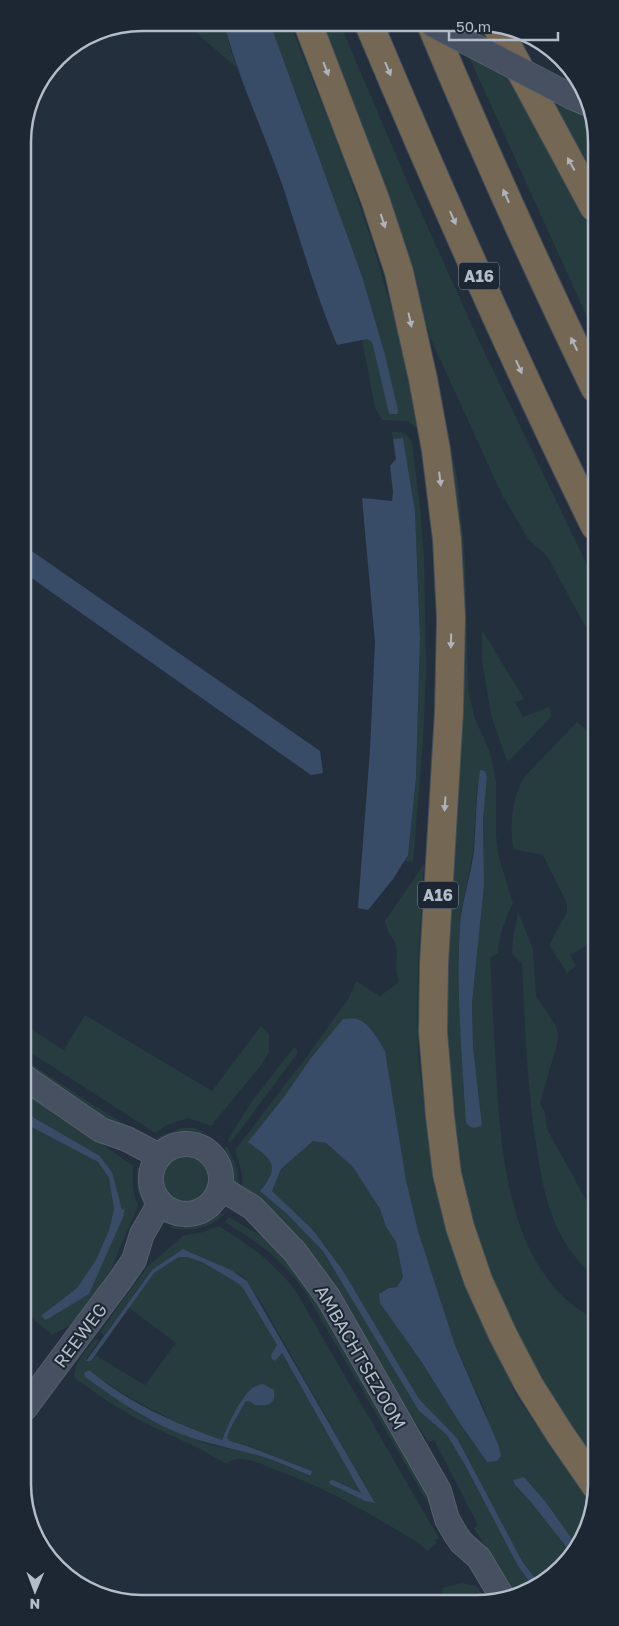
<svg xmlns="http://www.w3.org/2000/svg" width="619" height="1626" viewBox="0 0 619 1626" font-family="'Golos Text',sans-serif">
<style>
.green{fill:#263c3f;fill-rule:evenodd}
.water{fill:#394c67}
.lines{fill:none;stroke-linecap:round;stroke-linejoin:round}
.secondary-casing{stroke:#565f6c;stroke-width:26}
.highway-casing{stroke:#434c59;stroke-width:30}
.secondary{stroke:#465061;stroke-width:24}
.highway{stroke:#746855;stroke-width:28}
.secondary-bridge-casing{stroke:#565f6c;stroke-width:26;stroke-linecap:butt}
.secondary-bridge{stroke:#465061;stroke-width:24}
.oneway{fill:#aeb4bd}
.labels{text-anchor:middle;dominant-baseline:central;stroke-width:4;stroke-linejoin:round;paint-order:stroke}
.shield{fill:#1d2633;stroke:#878f9c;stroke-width:1}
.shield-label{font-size:16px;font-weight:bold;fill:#b4bcc9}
.street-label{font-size:18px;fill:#b4bcc9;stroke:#1d2633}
.rim{fill:none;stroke:#b4bcc9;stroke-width:2.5}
</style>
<rect width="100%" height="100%" fill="#242f3e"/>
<!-- green -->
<path class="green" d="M185,23H224L230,48L238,69Z
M270,23H290L343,157L372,242L402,345L419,430L407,421L382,420L375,408L362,340L367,339L372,342L389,414L398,410L362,276Z
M316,24H340L411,190L479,341L595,581V644L547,556L529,540L502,495L430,337L419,302Z
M456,25H480L515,91L594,233V267H592L590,273L594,283V332L470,59Z
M542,94L593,116L594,119V187Z
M437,389L448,433L457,477L465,557L468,689L475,719L489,750L494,770L496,782V835L499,858L513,903C505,920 499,935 498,953L490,958C492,995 494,1033 496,1071C501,1156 509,1276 596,1320V1473L510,1329L459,1191L439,966ZM480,771H485L487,777L483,820L484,885L472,1003L473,1047L482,1125L459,987L460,926L462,908L473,851L477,790Z
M392,432C402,432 407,432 412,442L420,507L424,557L426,673L423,741L413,862L404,861L408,855L416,778L420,638L415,511L403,438L393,439Z
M482,630L524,699L515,702L523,717L549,707L552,716L510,760L507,761L491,715L482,660Z
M577,722L595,737V940L570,955L576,966L567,973L549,945L567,912V903L543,855L513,849C510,824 511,796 526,775Z
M424,864L418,965L417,1016L418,1054L428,1136L458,1255L489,1336L516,1395L553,1449L593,1503L587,1529L577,1546L545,1501L524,1477L515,1485L530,1501L572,1554L567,1562L540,1585L522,1561L457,1438L419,1399L342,1269L312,1229L272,1191L281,1169L313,1141L326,1143L353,1167L369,1190L380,1209L386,1227L396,1242L403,1277L397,1287L389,1288L421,1361L459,1422L487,1462L497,1460L486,1413L455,1345L418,1231L406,1180L385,1051L375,1033L284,1097L249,1141C270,1161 283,1161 260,1191L288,1215L323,1250L419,1411L447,1435L465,1465L518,1566L534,1588L515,1595L474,1528L478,1525L434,1440L428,1442L419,1427L385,1380L241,1194C245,1178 240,1166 235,1150L307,1056L349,998L356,981L380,996L399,982L396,971L397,952L395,942L388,932L385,921Z
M518,912L533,949L536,996L556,1026L558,1035L557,1044L540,1103L545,1112L547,1129L596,1218V1278C584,1268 574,1257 566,1244C548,1215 542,1182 537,1150C527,1089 525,1026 522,964L512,954L513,939Z
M85,1015L212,1091L261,1026L269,1034V1052L262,1064L211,1126L188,1118L167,1125L155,1133L24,1048V1025L64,1050Z
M294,1047L297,1049V1054L232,1141L229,1142L228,1140L229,1138L250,1104Z
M24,1059L88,1102L145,1136L110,1124L24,1067Z
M24,1088L133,1166C132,1181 133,1193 138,1207L121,1245L113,1266L79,1315L69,1326L52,1335L25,1312L24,1123L98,1162L109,1178L114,1209L109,1230L96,1260L77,1288L42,1317L89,1293L116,1232L121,1210L112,1172L100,1156L24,1112Z
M182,1128H194L204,1132L196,1137L178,1140L161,1145L150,1144L162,1135Z
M226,1146C235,1158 239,1174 238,1188C235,1186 230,1183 229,1180C224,1171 224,1156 226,1146Z
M164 1179a23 23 0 1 1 46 0a23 23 0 1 1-46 0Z
M137,1167C149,1179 153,1194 144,1208L137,1188Z
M212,1214H224C211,1229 189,1232 171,1228V1227L180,1221Z
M228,1217L264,1237L276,1247L308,1284L450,1532L446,1534L304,1290C279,1256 260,1244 225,1222Z
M218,1226C251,1246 270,1259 295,1290L439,1538L435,1540L436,1544L427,1551L419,1543C372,1515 327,1488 276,1470C266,1466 254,1460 243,1459C237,1458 231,1459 226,1464C200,1447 171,1436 143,1422C119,1409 96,1394 75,1378C71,1368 88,1346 96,1339L99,1341L86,1359L91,1361L95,1355L145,1385L176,1343L128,1307L154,1273L179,1257H187L202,1262L239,1284L243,1288L277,1345L271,1355L281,1352L362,1494L333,1480L330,1484L365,1501L375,1503L262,1304L247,1281L243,1276L187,1250L152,1270L104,1335L100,1332L147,1267L184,1235L204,1232ZM89,1370C130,1401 174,1423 222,1440C228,1424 241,1396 255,1386L251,1402L246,1401L230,1429L227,1438L229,1441L248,1446L312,1471L311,1476L259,1455L207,1444L146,1418L116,1399L85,1377L84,1375Z
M461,1583L476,1586L485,1597H487L489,1601H455L441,1592L443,1588Z"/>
<!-- water -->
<path class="water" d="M224,23H270L362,276L385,355L398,410L397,414H389L372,342L367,339L337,345C315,293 300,238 282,184C263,130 238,78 224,23Z
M403,438L415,511L420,638L416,778L408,855L393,879L368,910L358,908L370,750L375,642L362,498L392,501L393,492L390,466L396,459L393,439Z
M23,545L320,751L323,773L311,775L23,572Z
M480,770L485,771L487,777L483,820L484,885L472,1003L473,1047L482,1125C475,1129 472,1129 466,1123C462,1058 456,991 460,925C462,900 471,876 474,850C476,824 476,797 480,770Z
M343,1019C347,1019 352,1018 356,1019C369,1022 379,1040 385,1051L406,1180L418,1231L455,1345L498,1444L501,1456L497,1461L487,1462L459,1422L421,1361L380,1303L379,1294L389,1288L397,1287L403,1277L396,1242L386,1227L380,1209L353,1167L326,1143L313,1141L281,1169L272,1191L312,1229L342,1269L419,1399L457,1438L522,1561L540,1585L534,1588L518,1566L465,1465L447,1435L419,1411L323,1251L288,1215L260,1191C282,1164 271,1159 248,1142L284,1097L311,1058Z
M24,1112L100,1156L112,1172L122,1210L124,1209L125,1212L123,1213L124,1215L89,1294L46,1320L41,1316L77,1288L96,1260L109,1230L114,1209L109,1178L98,1162L24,1123Z
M183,1249L231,1270L247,1281L375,1503L365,1501L330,1484L329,1481L333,1480L361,1493L282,1353L275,1361L272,1359L271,1355L277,1345L243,1288L239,1284L202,1262L187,1257H179L154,1273L91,1361H86L152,1270Z
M89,1370C96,1375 103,1381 110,1386C144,1410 183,1426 222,1440C229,1423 238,1401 252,1388C255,1386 259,1385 263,1384L274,1390C276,1405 268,1406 255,1405L251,1402L246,1401L230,1429L227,1438L230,1441L247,1446L312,1471L311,1476C293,1469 275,1460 257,1455C230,1448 203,1443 176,1432C143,1418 114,1398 85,1377L84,1373Z
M524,1477L545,1501L577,1546L572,1554L530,1501L515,1485L513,1480Z"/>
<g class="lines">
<!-- secondary casing -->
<g class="secondary-casing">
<path id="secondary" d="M572,97L586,103
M24,1077L101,1130L127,1139L159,1156
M151 1179a35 35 0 1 1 70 0a35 35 0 1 1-70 0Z
M221,1188L253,1208L295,1252L328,1297L439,1491L447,1519L455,1533L461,1542L479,1558L504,1600
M25,1408L121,1279L134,1260L142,1234L160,1203"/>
</g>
<!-- highway casing -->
<g class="highway-casing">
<path id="highway" d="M308,24L375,199L399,272L423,379L436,450L447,539L451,618L449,712L434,963L433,1032L440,1116L447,1174L460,1227L478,1280L503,1335L529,1385L560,1434L596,1486
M369,24C440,193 514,361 595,526
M431,24C482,147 537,268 595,388
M496,25L594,207"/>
</g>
<!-- secondary -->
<use href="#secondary" class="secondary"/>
<!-- highway -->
<use href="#highway" class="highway"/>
<!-- secondary-bridge casing -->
<g class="secondary-bridge-casing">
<path id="secondary-bridge" d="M432,24L572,97"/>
</g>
<!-- secondary-bridge -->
<use href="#secondary-bridge" class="secondary-bridge"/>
</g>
<!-- one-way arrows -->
<defs><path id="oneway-solid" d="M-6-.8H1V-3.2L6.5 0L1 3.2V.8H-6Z" transform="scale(1.25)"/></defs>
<g class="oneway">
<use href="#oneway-solid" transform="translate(326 69) rotate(69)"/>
<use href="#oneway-solid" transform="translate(388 69) rotate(67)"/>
<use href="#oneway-solid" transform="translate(571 164) rotate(-119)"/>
<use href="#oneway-solid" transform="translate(506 196) rotate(-114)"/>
<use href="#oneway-solid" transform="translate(453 218) rotate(66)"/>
<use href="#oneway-solid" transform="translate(383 221) rotate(72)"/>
<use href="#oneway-solid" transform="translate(410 320) rotate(78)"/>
<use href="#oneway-solid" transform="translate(574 344) rotate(-116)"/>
<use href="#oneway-solid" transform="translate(519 367) rotate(66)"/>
<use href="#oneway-solid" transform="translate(440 479) rotate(83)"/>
<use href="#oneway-solid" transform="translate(451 641) rotate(91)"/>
<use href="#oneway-solid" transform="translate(445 804) rotate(94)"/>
</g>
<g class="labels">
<!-- shield labels -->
<g class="shield">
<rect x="459" y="262.5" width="40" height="27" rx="4"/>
<rect x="418" y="881.5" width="40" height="27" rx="4"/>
</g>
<g class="shield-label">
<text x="479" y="276">A16</text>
<text x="438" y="895">A16</text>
</g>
<!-- street labels -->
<g class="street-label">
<text transform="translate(80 1335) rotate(-53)">REEWEG</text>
<text transform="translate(361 1357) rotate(60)">AMBACHTSEZOOM</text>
</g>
</g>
<!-- crop -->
<path d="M0 0H619V1626H0ZM142 31H477A111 111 0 0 1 588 142V1484A111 111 0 0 1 477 1595H142A111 111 0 0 1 31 1484V142A111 111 0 0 1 142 31Z" fill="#1d2633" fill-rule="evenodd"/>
<path class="rim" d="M142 31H477A111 111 0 0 1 588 142V1484A111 111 0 0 1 477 1595H142A111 111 0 0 1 31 1484V142A111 111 0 0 1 142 31Z"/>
<!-- north arrow -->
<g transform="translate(35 1591) rotate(181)" stroke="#1d2633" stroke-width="4" paint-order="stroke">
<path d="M0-4L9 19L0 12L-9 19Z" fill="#b4bcc9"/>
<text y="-8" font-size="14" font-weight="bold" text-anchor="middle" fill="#b4bcc9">N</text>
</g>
<!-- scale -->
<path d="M449 32v8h109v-8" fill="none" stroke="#b4bcc9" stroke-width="2.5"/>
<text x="456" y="32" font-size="15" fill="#b4bcc9" stroke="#1d2633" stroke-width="4" paint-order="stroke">50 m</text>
</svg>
